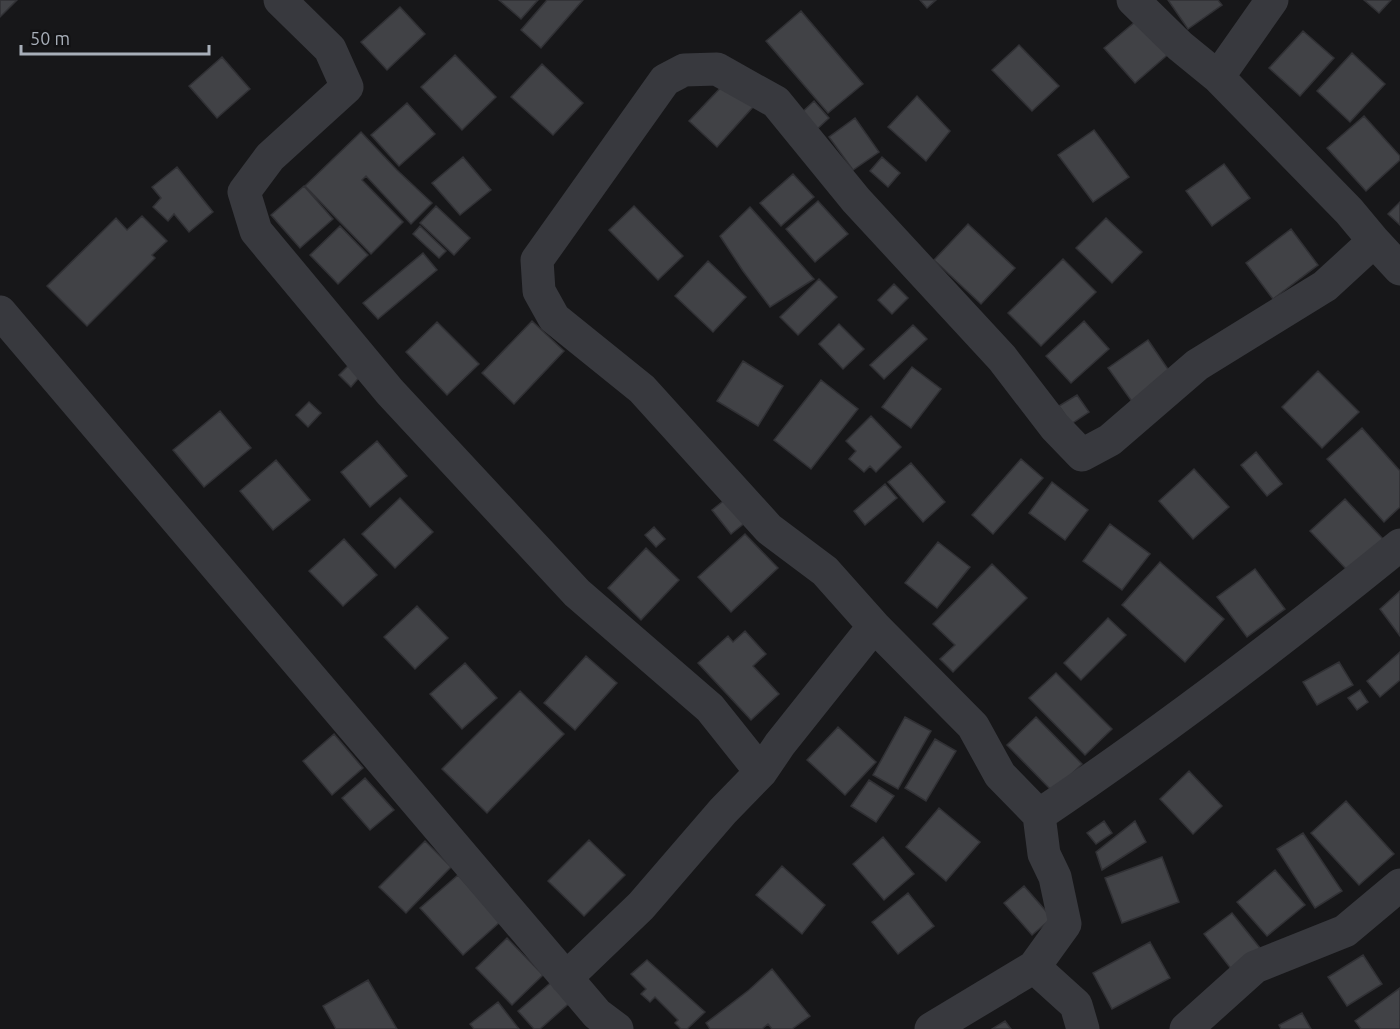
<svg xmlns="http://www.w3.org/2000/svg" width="1400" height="1029" viewBox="0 0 1400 1029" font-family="Ubuntu,sans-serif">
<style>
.building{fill:#414246;stroke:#313135;stroke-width:1.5}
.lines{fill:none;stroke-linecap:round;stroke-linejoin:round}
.minor{stroke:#38393e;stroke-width:33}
</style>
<rect width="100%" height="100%" fill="#171719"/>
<!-- building -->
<path class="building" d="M0,0H17L0,17Z
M499,0H538L521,19Z
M547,0H583L541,48L521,30Z
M920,0H936L927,8Z
M1168,0H1218L1222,5L1188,29Z
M1364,0H1391L1379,13Z
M400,7L425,34L387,70L361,42Z
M801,11L863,84L828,113L766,41Z
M1142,16L1172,51L1135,83L1104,48Z
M1303,31L1334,58L1300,96L1269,68Z
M1019,45L1059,86L1032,111L992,70Z
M1352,53L1385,84L1350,122L1317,91Z
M455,55L496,97L462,130L421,87Z
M222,57L250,89L217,118L189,86Z
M542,64L583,103L553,135L511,97Z
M726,82L753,107L717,147L689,121Z
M917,96L950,131L926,161L888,127Z
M814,101L829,118L814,132L799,115Z
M407,103L435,134L399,166L371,135Z
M1364,116L1400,156V160L1366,191L1327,148Z
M855,118L879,152L853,170L829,137Z
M1094,130L1129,177L1093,202L1058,155Z
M361,132L397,170L432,203L411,224L366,176L362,180L403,222L371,254L305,186Z
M463,157L491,190L460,215L432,183Z
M882,157L900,173L888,187L870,171Z
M1224,164L1250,198L1212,226L1186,191Z
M177,167L213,212L189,232L174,214L168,221L153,207L161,198L152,187Z
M793,174L814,197L781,226L760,203Z
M304,186L333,219L300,248L271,215Z
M818,201L848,234L815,262L786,229Z
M1400,202V225L1388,214Z
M436,206L470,238L454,255L420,223Z
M634,206L683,256L658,280L609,230Z
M750,207L814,279L770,307L743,271L720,236Z
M142,216L167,241L152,255L155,258L87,326L47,286L116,218L127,230Z
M1106,218L1142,252L1112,283L1076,248Z
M968,224L1015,268L981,304L934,260Z
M340,226L368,255L338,284L310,255Z
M420,226L446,251L439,258L413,234Z
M1291,229L1318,265L1273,299L1246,263Z
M423,253L437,270L378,319L363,303Z
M1063,259L1096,292L1041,346L1008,313Z
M708,261L746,297L713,332L675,296Z
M819,279L837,297L798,335L780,317Z
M894,284L908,298L892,314L878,300Z
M532,321L564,351L514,404L482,373Z
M1084,321L1109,349L1071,383L1046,356Z
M437,322L479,364L447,395L406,352Z
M839,324L864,349L843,369L819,344Z
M913,325L927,339L884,379L870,365Z
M1148,340L1172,375L1133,403L1108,368Z
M743,361L783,386L758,426L717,401Z
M351,363L362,374L351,387L339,375Z
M912,367L941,389L911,428L882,407Z
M1318,371L1359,412L1322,448L1282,407Z
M821,380L858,409L811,469L774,440Z
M1077,395L1089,412L1071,424L1059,406Z
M309,402L321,413L308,427L296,415Z
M220,411L251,448L204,487L173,450Z
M871,416L901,447L876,472L870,466L864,472L849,459L856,451L846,441Z
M1362,428L1400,471V507L1384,522L1327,459Z
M377,441L407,476L370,507L341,472Z
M1256,452L1282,484L1267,496L1241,465Z
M1021,459L1043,478L993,534L972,515Z
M276,460L310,500L273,530L240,491Z
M911,463L945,502L923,522L888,482Z
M1194,469L1229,507L1193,539L1159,501Z
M1052,482L1088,510L1065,540L1029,513Z
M885,484L897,498L865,525L854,511Z
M400,498L433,532L395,568L362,534Z
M727,498L746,522L731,534L712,510Z
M1345,499L1383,539L1348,571L1310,531Z
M1110,524L1150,554L1122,590L1083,561Z
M654,527L665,539L656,547L645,535Z
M745,534L778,568L731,612L698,577Z
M344,539L377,575L343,606L309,571Z
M938,542L970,567L937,608L905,583Z
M646,548L679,580L641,620L608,588Z
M1160,562L1224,619L1185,662L1122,605Z
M992,564L1027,598L953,672L940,659L955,645L933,624Z
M1255,569L1285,609L1247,637L1217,597Z
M1400,591V636L1380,609Z
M417,606L448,638L415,669L384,637Z
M1108,618L1126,635L1081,680L1064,663Z
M745,631L766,654L753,666L779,694L751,720L698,663L728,636L733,642Z
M1400,652V680L1380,697L1367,681Z
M586,656L617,683L575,730L544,703Z
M1339,662L1353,685L1317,705L1303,682Z
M465,663L497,698L462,729L430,694Z
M1056,673L1112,729L1085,755L1029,698Z
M1360,690L1368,702L1357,710L1348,698Z
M520,691L564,734L487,813L442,769Z
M905,717L931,731L898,789L873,775Z
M1036,717L1082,764L1053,792L1007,745Z
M838,727L876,762L845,795L807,760Z
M334,734L363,768L332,795L303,761Z
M935,739L956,751L926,801L905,788Z
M1189,771L1222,806L1193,834L1160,799Z
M365,778L394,810L370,830L342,798Z
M869,780L894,796L876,822L851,806Z
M1346,801L1394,854L1359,885L1311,833Z
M939,808L980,842L946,881L906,847Z
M1104,821L1112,833L1096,844L1087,833Z
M1135,821L1146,842L1102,870L1096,852Z
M1303,833L1342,891L1315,908L1277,849Z
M883,837L914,874L884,900L853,864Z
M589,840L625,875L584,916L548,881Z
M425,841L451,867L406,913L379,887Z
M1162,857L1179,902L1122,923L1105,878Z
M782,866L825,905L802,934L756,895Z
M1275,870L1305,905L1267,936L1237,902Z
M458,875L500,922L463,955L420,908Z
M1024,886L1052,918L1032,935L1004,903Z
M908,893L934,926L898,954L872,922Z
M1232,913L1260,948L1232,970L1204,934Z
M507,938L543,975L512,1005L476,968Z
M1150,942L1170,978L1112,1009L1093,973Z
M1363,955L1382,984L1347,1006L1328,977Z
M647,960L705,1012L687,1029H681L675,1023L678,1020L655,997L650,1002L641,994L646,989L631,974Z
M772,969L810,1016L792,1029H772L768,1024L762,1029H710L706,1023L749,990Z
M555,979L574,999L540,1029H534L518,1011Z
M368,980L397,1029H336L323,1006Z
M1400,988V1029H1361L1355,1021Z
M498,1002L519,1029H474L470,1024Z
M1302,1013L1311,1029H1281L1279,1025Z
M1005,1021L1011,1029H992Z"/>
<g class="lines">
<!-- minor -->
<path class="minor" d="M280,0L330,49L347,87L270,157L244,192L256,231L390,392L577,593L710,708L761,772
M1133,0L1180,46L1218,77L1349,211L1374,241L1400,269
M1218,77L1272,0
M0,312L597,1014L617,1029
M1039,815C1164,731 1283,640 1400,545
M1034,967L1076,1005L1083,1029
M566,978L641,906L723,811L761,772L780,744L874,626
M931,1029L1034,967L1065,924L1055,877L1044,854L1039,815L1000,775L973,726L874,626L825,571L769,529L642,389L554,318L539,291L537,260L665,80L684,70L717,69L776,102L856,200L1002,358L1055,427L1082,455L1110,440L1197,365L1325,286L1374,241
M1186,1029L1255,967L1345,931L1400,885"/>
</g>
<!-- scale -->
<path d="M21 45v9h188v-9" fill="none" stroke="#a8afb9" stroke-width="3"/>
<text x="30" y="45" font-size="18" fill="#a8afb9" stroke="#121214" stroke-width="4.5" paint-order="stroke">50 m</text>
</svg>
